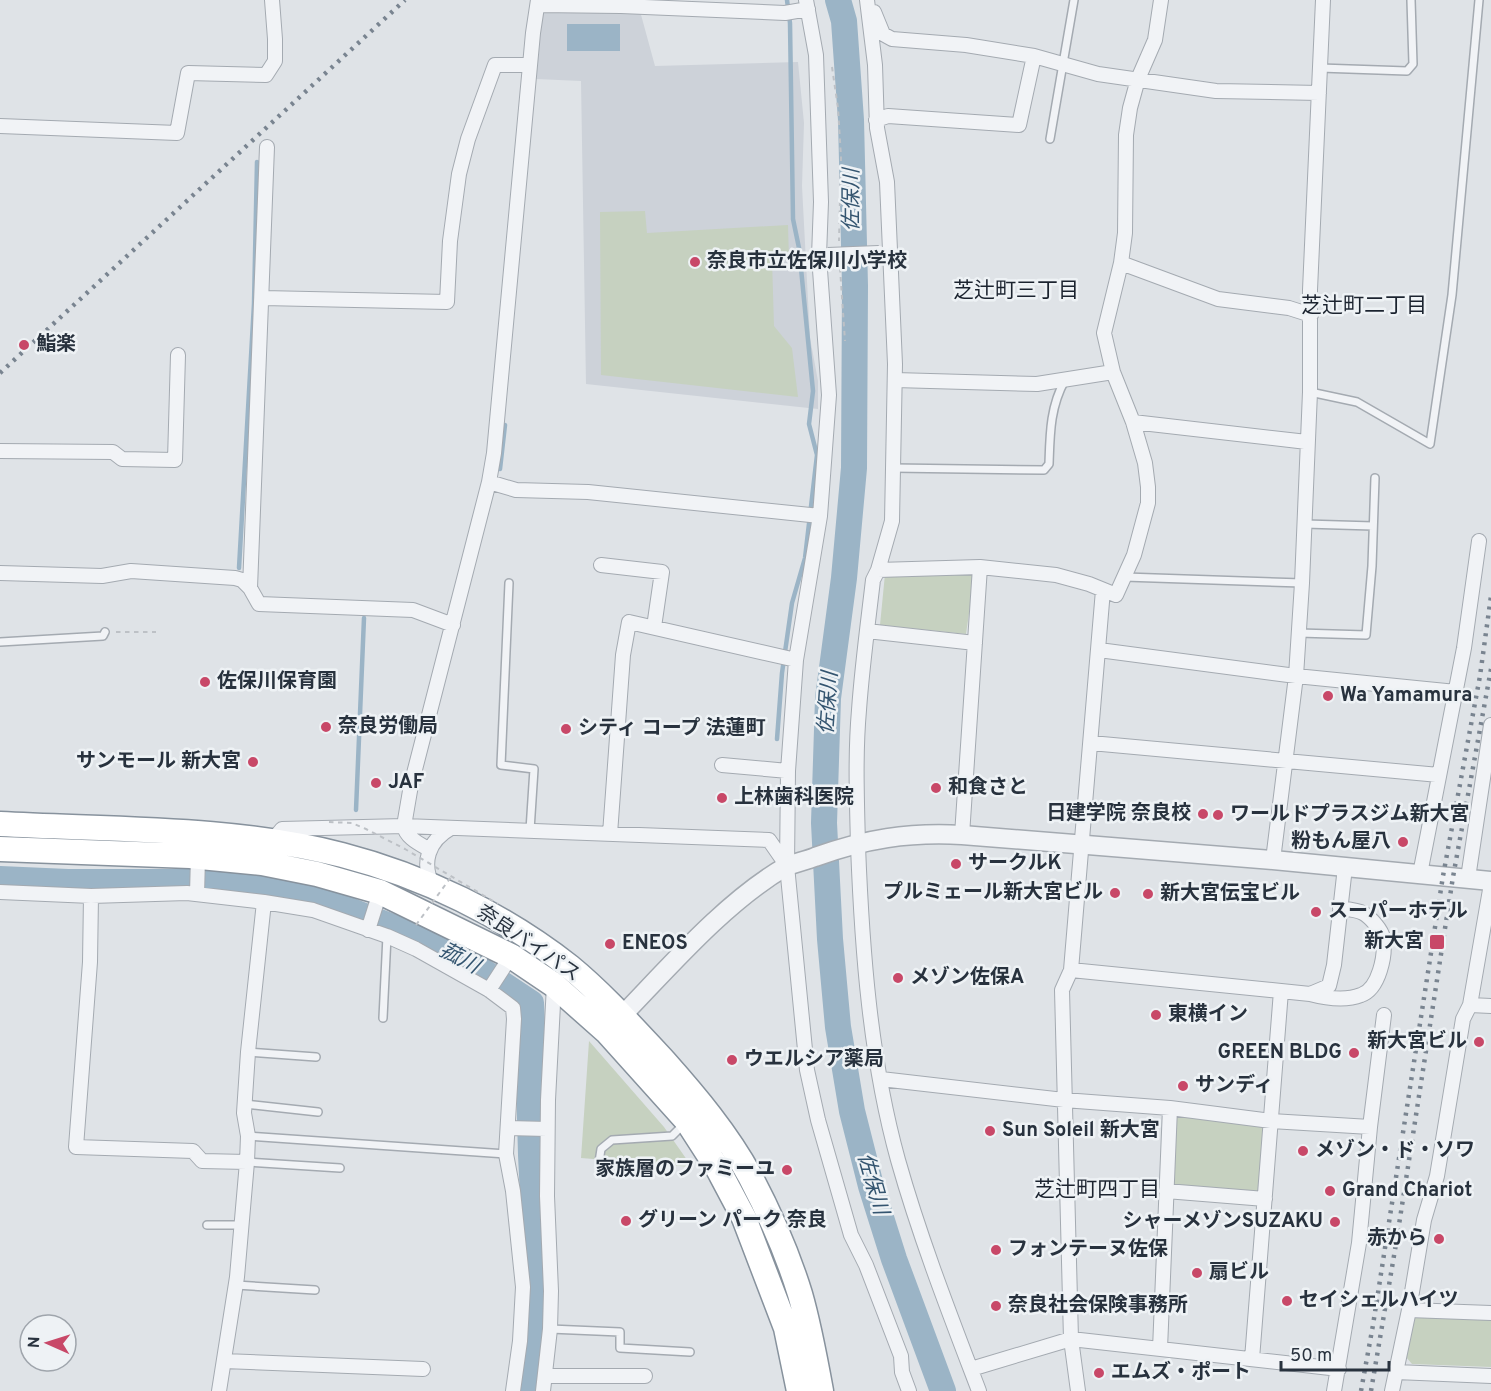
<svg xmlns="http://www.w3.org/2000/svg" width="1491" height="1391" viewBox="0 0 1491 1391" font-family="Overpass,'Noto Sans JP',sans-serif">
<style>
.built{fill:#cdd2d9}
.green{fill:#c6d1c0}
.water{fill:#9bb4c6}
.lines{fill:none;stroke-linecap:round;stroke-linejoin:round}
.stream{stroke:#9bb4c6;stroke-width:4.5}
.river{stroke:#9bb4c6;stroke-width:26}
.service-casing{stroke:#a4aab1;stroke-width:10}
.minor-casing{stroke:#a4aab1;stroke-width:16}
.tertiary-casing{stroke:#a4aab1;stroke-width:21}
.trunk-casing{stroke:#87929d;stroke-width:27}
.path{stroke:#bdc1c6;stroke-width:2;stroke-dasharray:4.5 4.5;stroke-linecap:butt}
.service{stroke:#f1f3f6;stroke-width:7}
.minor{stroke:#f1f3f6;stroke-width:14}
.tertiary{stroke:#f1f3f6;stroke-width:18}
.trunk{stroke:#fff;stroke-width:24}
.rail{stroke:#798490;stroke-width:4.5;stroke-dasharray:3 6;stroke-linecap:butt}
.minor-bridge-casing{stroke:#a4aab1;stroke-width:16;stroke-linecap:butt}
.path-bridge{stroke:#bdc1c6;stroke-width:2;stroke-dasharray:4.5 4.5;stroke-linecap:butt}
.minor-bridge{stroke:#f1f3f6;stroke-width:14}
.poi-dot{fill:#c84868;stroke:#eef2f5;stroke-width:2}
.labels{text-anchor:middle;dominant-baseline:central;stroke-width:5;stroke-linejoin:round;paint-order:stroke}
.poi-label{font-size:20px;font-weight:bold;fill:#28323e;stroke:#eef2f5;text-anchor:start}
.street-label{font-size:20px;fill:#28323e;stroke:#eef2f5}
.water-label{font-size:21px;font-style:italic;fill:#345570;stroke:#eef2f5}
.neighbourhood-label{font-size:21px;fill:#1b232f;stroke:#eef2f5}
</style>
<rect width="100%" height="100%" fill="#dfe3e7"/>
<!-- built -->
<path class="built" d="M543,10L640,11L655,66L798,62L804,123L802,186L810,338L818,381V409L586,384L581,81L536,79Z"/>
<!-- green -->
<path class="green" d="M645,211L647,233L788,225L789,259H772L774,326L792,348L798,397L601,375L600,212Z
M975,572L966,634L880,625L885,574Z
M589,1041L664,1127L692,1167L581,1158Z
M1177,1115L1260,1122L1266,1129L1259,1193L1170,1185Z
M1420,1314L1491,1317V1367L1412,1364L1406,1357L1413,1319Z"/>
<!-- water -->
<path class="water" d="M567,24H620V51H567Z"/>
<g class="lines">
<!-- stream -->
<path class="stream" d="M500,469L505,425
M239,568L254,304L257,162
M777,739L782,673L792,603L805,558L817,455L809,424L813,391L799,248L793,219L790,23L787,0
M356,810L364,618"/>
<!-- river -->
<path class="river" d="M838,0L844,21L851,120L855,286L854,468L844,578L828,698L824,823L830,939L838,1027L852,1111L871,1186L894,1259L943,1391
M0,879L68,882H216L257,887L321,899L418,937L475,966L531,1003L533,1042L529,1081L531,1155L538,1297L533,1363L529,1391"/>
<!-- service casing -->
<g class="service-casing">
<path id="service" d="M1320,68L1407,71L1413,64L1411,0
M1050,139L1074,0
M1310,392L1357,402L1430,444L1452,295L1479,0
M893,468L1044,470L1049,464C1050,434 1050,407 1065,380
M1305,524L1373,526
M1125,577L1302,583
M509,583L501,765L534,769L530,830
M1299,633L1366,635L1372,566L1375,478
M0,642L103,636L105,632
M383,1018L387,936
M248,1052L316,1057
M245,1104L318,1112
M248,1136L506,1154
M247,1162L340,1168
M599,1162L601,1149L612,1140L672,1136L684,1124
M207,1225H242
M236,1285L315,1290
M550,1329L620,1332V1348L690,1352"/>
</g>
<!-- minor casing -->
<g class="minor-casing">
<path id="minor" d="M806,0L816,55L821,202L819,256L829,395L820,516L796,660L788,771L787,866L807,1070L818,1120L851,1235L866,1265L901,1356L902,1372L909,1391
M867,0L875,65L877,128L887,182L895,364L892,521L878,570L873,580C868,623 862,667 859,710C855,756 857,801 858,846C862,950 870,1059 898,1160C920,1238 950,1315 979,1391
M538,5L621,6L785,13L808,9
M874,12L883,34L892,39L966,45L1034,56L1098,74L1216,91L1319,93
M876,120L888,116L1019,125L1034,56
M0,126L177,133L188,73L266,75L275,61V39L272,0
M267,147L250,588L259,604L413,610L453,625
M1121,263L1218,299L1289,308L1311,315
M263,298L447,302L450,241L459,174L468,139L495,65H530
M895,380L1037,384L1113,372
M1133,422L1307,442
M0,451L113,452L122,459L175,460L178,355
M489,482L516,490L588,492L820,516
M601,565L662,572L654,627
M878,570L980,567L1056,575L1089,584L1116,595L1134,555L1148,503V487L1145,463L1133,422L1113,372L1104,333L1121,263L1125,233L1126,135L1130,108L1138,79L1155,40L1161,0
M0,573L102,576L131,571L235,578L242,580L250,588
M867,631L975,643
M1099,650L1296,676L1456,692
M1091,743L1439,775
M722,765L788,771
M610,834L623,655L629,622L796,660
M962,835L980,567
M272,841L282,829L404,826L769,840L787,866
M430,850C420,844 406,838 404,826L411,785L489,482L494,453L533,33L538,0
M1273,860L1296,676L1302,583L1310,392V290L1323,0
M1420,874L1464,648L1479,541
M1468,878L1491,725
M433,886C421,863 428,841 451,828
M0,892L91,896L187,893L264,902L313,910L387,936L416,949L489,990L513,1008L514,1019L506,1154L513,1191L523,1287L520,1341L513,1391
M197,894L198,857
M91,896L90,962L76,1147L193,1151L202,1161L247,1162
M368,930L380,892
M1071,970L1281,991
M489,990L511,956
M1310,994C1325,998 1346,1001 1361,995C1379,989 1386,955 1383,938C1382,930 1370,917 1363,913C1357,910 1347,909 1340,908
M1470,1005L1491,1006
M881,1079L1064,1100L1170,1108L1271,1121L1370,1127
M508,1128L547,1129
M1166,1191L1265,1199
M1409,1310L1491,1313
M1160,1349L1170,1108
M1252,1359L1281,991L1310,994L1329,986L1334,965L1345,867
M224,1361L423,1369
M971,1369L1071,1339L1339,1369
M1396,1372L1491,1376
M545,1376H645
M219,1391L237,1277L247,1162L248,1136L244,1113L248,1052L264,902
M543,1391L550,1329L551,1291L547,1196L548,1100L554,985
M1078,1391L1071,1339L1062,990L1071,970L1103,590
M1334,1391L1359,1243L1370,1127L1384,1015
M1392,1391L1409,1310L1424,1220L1437,1176L1463,1019L1470,1005L1491,884"/>
</g>
<!-- tertiary casing -->
<g class="tertiary-casing">
<path id="tertiary" d="M614,1024C665,972 722,904 785,867C793,863 805,861 815,857C865,839 908,832 962,835L1273,860L1491,881"/>
</g>
<!-- trunk casing -->
<g class="trunk-casing">
<path id="trunk" d="M0,824C111,830 234,827 342,855C423,876 504,915 570,967C604,995 634,1029 664,1061C696,1097 727,1134 750,1176C769,1212 788,1255 800,1294C809,1325 815,1358 821,1391
M0,849L190,856L262,863L317,874L380,892L511,956L554,985L607,1032L687,1121L718,1169L744,1218L786,1328L799,1391"/>
</g>
<!-- path -->
<path class="path" d="M832,67L838,108L841,157L839,241
M840,268L845,341
M116,632H156"/>
<!-- service -->
<use href="#service" class="service"/>
<!-- minor -->
<use href="#minor" class="minor"/>
<!-- tertiary -->
<use href="#tertiary" class="tertiary"/>
<!-- trunk -->
<use href="#trunk" class="trunk"/>
<!-- rail -->
<path class="rail" d="M0,373L405,0
M1361,1391L1373,1325L1443,876L1480,676L1491,596
M1371,1391L1396,1244L1453,877L1491,669"/>
<!-- minor-bridge casing -->
<g class="minor-bridge-casing">
<path id="minor-bridge" d="M828,255L879,253"/>
</g>
<!-- path-bridge -->
<path class="path-bridge" d="M329,822L352,823L366,829L405,849L498,904
M416,925L451,877"/>
<!-- minor-bridge -->
<use href="#minor-bridge" class="minor-bridge"/>
</g>
<!-- markers -->
<g class="poi-dot">
<circle cx="695" cy="262" r="6"/>
<circle cx="24" cy="345" r="6"/>
<circle cx="205" cy="682" r="6"/>
<circle cx="1328" cy="696" r="6"/>
<circle cx="326" cy="727" r="6"/>
<circle cx="566" cy="729" r="6"/>
<circle cx="253" cy="762" r="6"/>
<circle cx="376" cy="783" r="6"/>
<circle cx="936" cy="788" r="6"/>
<circle cx="722" cy="798" r="6"/>
<circle cx="1203" cy="814" r="6"/>
<circle cx="1218" cy="815" r="6"/>
<circle cx="1403" cy="842" r="6"/>
<circle cx="956" cy="864" r="6"/>
<circle cx="1115" cy="893" r="6"/>
<circle cx="1148" cy="894" r="6"/>
<circle cx="1316" cy="912" r="6"/>
<rect x="1429" y="934" width="16" height="16" rx="3"/>
<circle cx="610" cy="944" r="6"/>
<circle cx="898" cy="978" r="6"/>
<circle cx="1156" cy="1015" r="6"/>
<circle cx="1479" cy="1042" r="6"/>
<circle cx="1354" cy="1053" r="6"/>
<circle cx="732" cy="1060" r="6"/>
<circle cx="1183" cy="1086" r="6"/>
<circle cx="990" cy="1131" r="6"/>
<circle cx="1303" cy="1151" r="6"/>
<circle cx="787" cy="1170" r="6"/>
<circle cx="1330" cy="1191" r="6"/>
<circle cx="626" cy="1221" r="6"/>
<circle cx="1335" cy="1222" r="6"/>
<circle cx="1439" cy="1239" r="6"/>
<circle cx="996" cy="1250" r="6"/>
<circle cx="1197" cy="1273" r="6"/>
<circle cx="1287" cy="1301" r="6"/>
<circle cx="996" cy="1306" r="6"/>
<circle cx="1099" cy="1373" r="6"/>
</g>
<g class="labels">
<!-- poi labels -->
<g class="poi-label">
<text x="707" y="262">奈良市立佐保川小学校</text>
<text x="36" y="345">鮨楽</text>
<text x="217" y="682">佐保川保育園</text>
<text x="1340" y="696">Wa Yamamura</text>
<text x="338" y="727">奈良労働局</text>
<text x="578" y="729">シティ コープ 法蓮町</text>
<text x="241" y="762" text-anchor="end">サンモール 新大宮</text>
<text x="388" y="783">JAF</text>
<text x="948" y="788">和食さと</text>
<text x="734" y="798">上林歯科医院</text>
<text x="1191" y="814" text-anchor="end">日建学院 奈良校</text>
<text x="1230" y="815">ワールドプラスジム新大宮</text>
<text x="1391" y="842" text-anchor="end">粉もん屋八</text>
<text x="968" y="864">サークルK</text>
<text x="1103" y="893" text-anchor="end">プルミェール新大宮ビル</text>
<text x="1160" y="894">新大宮伝宝ビル</text>
<text x="1328" y="912">スーパーホテル</text>
<text x="1424" y="942" text-anchor="end">新大宮</text>
<text x="622" y="944">ENEOS</text>
<text x="910" y="978">メゾン佐保A</text>
<text x="1168" y="1015">東横イン</text>
<text x="1467" y="1042" text-anchor="end">新大宮ビル</text>
<text x="1342" y="1053" text-anchor="end">GREEN BLDG</text>
<text x="744" y="1060">ウエルシア薬局</text>
<text x="1195" y="1086">サンディ</text>
<text x="1002" y="1131">Sun Soleil 新大宮</text>
<text x="1315" y="1151">メゾン・ド・ソワ</text>
<text x="775" y="1170" text-anchor="end">家族層のファミーユ</text>
<text x="1342" y="1191">Grand Chariot</text>
<text x="638" y="1221">グリーン パーク 奈良</text>
<text x="1323" y="1222" text-anchor="end">シャーメゾンSUZAKU</text>
<text x="1427" y="1239" text-anchor="end">赤から</text>
<text x="1008" y="1250">フォンテーヌ佐保</text>
<text x="1209" y="1273">扇ビル</text>
<text x="1299" y="1301">セイシェルハイツ</text>
<text x="1008" y="1306">奈良社会保険事務所</text>
<text x="1111" y="1373">エムズ・ポート</text>
</g>
<!-- street labels -->
<g class="street-label">
<text transform="translate(528 944) rotate(34)">奈良バイパス</text>
</g>
<!-- water labels -->
<g class="water-label">
<text transform="translate(852 200) rotate(-90)">佐保川</text>
<text transform="translate(829 703) rotate(-86)">佐保川</text>
<text transform="translate(459 959) rotate(28)">菰川</text>
<text transform="translate(872 1184) rotate(74)">佐保川</text>
</g>
<!-- neighbourhood labels -->
<g class="neighbourhood-label">
<text x="1016" y="291">芝辻町三丁目</text>
<text x="1364" y="306">芝辻町二丁目</text>
<text x="1097" y="1190">芝辻町四丁目</text>
</g>
</g>
<!-- north arrow -->
<g transform="translate(48 1343) rotate(273)"><circle r="28" fill="#eef2f5" stroke="#9fa5ac" stroke-width="1.5"/>
<path d="M0-4.5L10 22L0 15L-10 22Z" fill="#c84868"/>
<text y="-9" font-size="16" font-weight="bold" text-anchor="middle" fill="#28323e">N</text>
</g>
<!-- scale -->
<path d="M1281 1361v9h108v-9" fill="none" stroke="#28323e" stroke-width="3"/>
<text x="1290" y="1361" font-size="18" fill="#28323e" stroke="#eef2f5" stroke-width="4.5" paint-order="stroke">50 m</text>
</svg>
